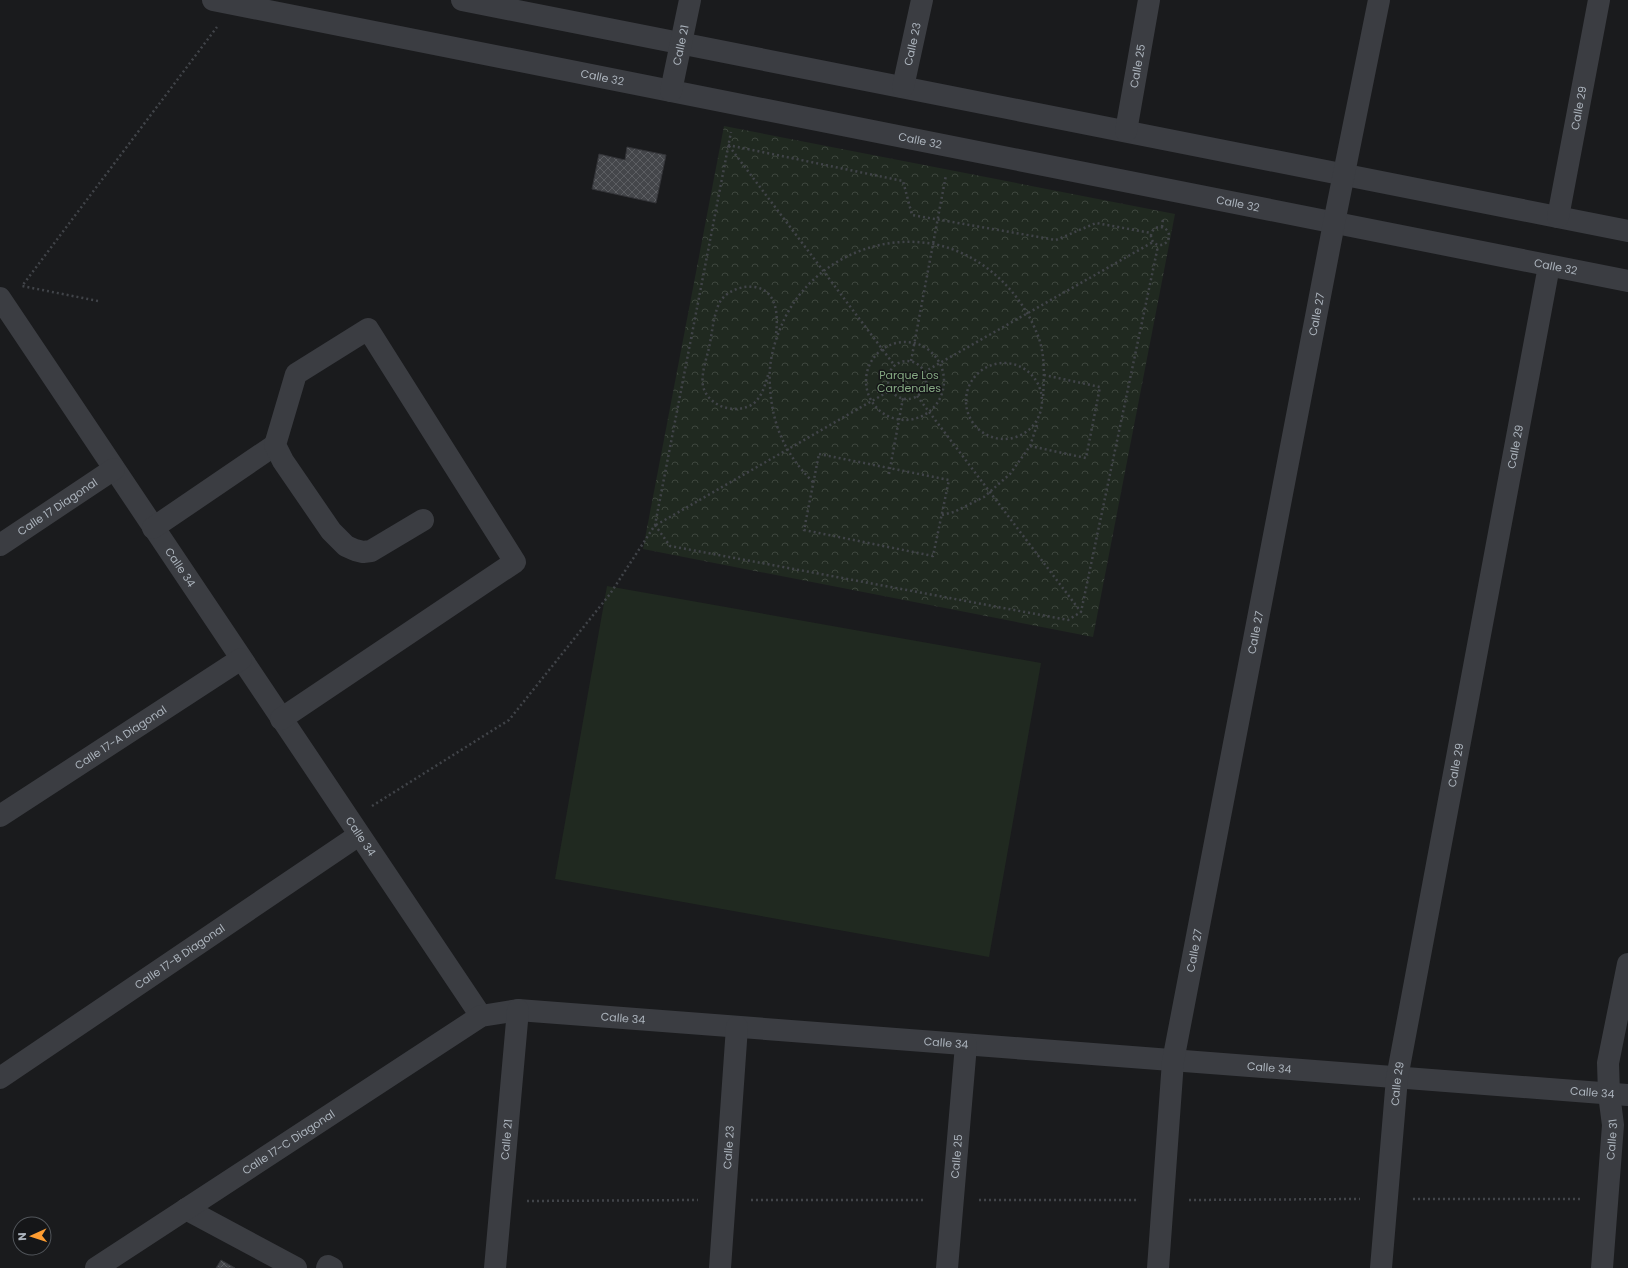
<svg xmlns="http://www.w3.org/2000/svg" width="1628" height="1268" viewBox="0 0 1628 1268" font-family="Poppins,sans-serif">
<style>
.grass{fill:#202920}
.park{fill:url(#park-crowns)}
.building{fill:url(#building-cross-hatch);stroke:#343539}
.lines{fill:none;stroke-linecap:round;stroke-linejoin:round}
.path{stroke:#414449;stroke-width:2.5;stroke-dasharray:2 3;stroke-linecap:butt}
.minor{stroke:#3b3d42;stroke-width:22}
.labels{text-anchor:middle;dominant-baseline:central;stroke-width:3;stroke-linejoin:round;paint-order:stroke}
.street-label{font-size:11px;fill:#acb4bd;stroke:#151618}
.park-label{font-size:11px;fill:#85a982;stroke:#151618}
</style>
<defs>
<pattern id="park-crowns" width="20" height="18" patternUnits="userSpaceOnUse"><rect width="20" height="18" fill="#202920"/><path d="M2 6a3 3 0 1 1 6 0M12 15a3 3 0 1 1 6 0" fill="none" stroke="#3e463e"/></pattern>
<pattern id="building-cross-hatch" width="8" height="8" patternUnits="userSpaceOnUse"><rect width="8" height="8" fill="#44464a"/><path d="M0 0l8 8M0 8l8-8" fill="none" stroke="#5c5e62"/></pattern>
</defs>
<rect width="100%" height="100%" fill="#1a1b1d"/>
<!-- grass -->
<path class="grass" d="M607,586L1041,663L989,957L555,879Z"/>
<!-- park -->
<path class="park" d="M724,126L1175,214L1093,637L643,549Z"/>
<!-- building -->
<path class="building" d="M627,147L666,155L656,203L592,189L599,154L625,160Z
M221,1260L235,1268H216Z"/>
<g class="lines">
<!-- path -->
<path class="path" d="M728,145L903,181L912,215L1056,240L1096,223L1151,233
M729,146L895,366
M1151 236a9 9 0 1 1 18 0a9 9 0 1 1-18 0Z
M1162,227L1163,219
M98,301L22,286L217,27
M866 381a39 39 0 1 1 78 0a39 39 0 1 1-78 0Z
M911,361L946,175
M888 380a19 19 0 1 1 38 0a19 19 0 1 1-38 0Z
M966 401a38 38 0 1 1 76 0a38 38 0 1 1-76 0Z
M924,372L1153,242
M768,375C765,385 762,397 753,404C736,415 708,407 703,386C701,374 706,360 709,348C712,334 713,319 718,306C723,292 741,285 755,287C778,291 778,317 776,334
M917,396L1081,612
M1030,446L1086,458L1100,387L1044,375
M819,454L949,480L933,556L804,530Z
M889,474L903,398
M813,482C785,454 772,425 770,386C768,363 774,342 783,322C809,264 876,231 938,245C982,255 1019,290 1036,331C1046,353 1044,376 1043,399
M942,515L954,512L984,497L1010,474L1030,446L1038,422
M655,525L670,546L1068,620L1081,612L1158,246
M656,525L891,390
M372,806L509,720L610,594L655,525L731,132
M1413,1199H1582
M751,1200H926
M979,1200H1136
M1189,1200L1360,1199
M527,1201L698,1200"/>
<!-- minor -->
<g class="minor">
<path id="s1" d="M213,0L1628,281"/>
<path d="M462,0L1628,231"/>
<path id="s2" d="M903,87L922,0"/>
<path id="s3" d="M671,91L690,0"/>
<path id="s4" d="M1126,131L1149,0"/>
<path id="s5" d="M1558,217L1599,0"/>
<path id="s6" d="M0,298L481,1016"/>
<path d="M153,528L275,445"/>
<path id="s7" d="M0,545L114,469"/>
<path d="M281,719L515,562L368,329L296,374L275,445L283,461L331,531L346,546L355,550L363,552L371,551L423,520"/>
<path id="s8" d="M0,816L241,659"/>
<path id="s9" d="M0,1078L359,835"/>
<path d="M186,1209L296,1268"/>
<path id="s10" d="M96,1268L481,1016L518,1010L1628,1095"/>
<path d="M327,1268L328,1266L332,1268"/>
<path id="s11" d="M495,1268L518,1010"/>
<path id="s12" d="M720,1268L737,1027"/>
<path id="s13" d="M947,1268L966,1045"/>
<path id="s14" d="M1158,1268L1173,1061L1334,223L1379,0"/>
<path id="s15" d="M1381,1268L1397,1078L1549,266"/>
<path id="s16" d="M1602,1268L1613,1125L1609,1094L1608,1063L1628,964"/>
</g>
</g>
<g class="labels">
<!-- street labels -->
<g class="street-label">
<text stroke="none"><textPath href="#s2" startOffset="44">Calle 23</textPath></text>
<text stroke="none"><textPath href="#s3" startOffset="47">Calle 21</textPath></text>
<text stroke="none"><textPath href="#s4" startOffset="66">Calle 25</textPath></text>
<text stroke="none"><textPath href="#s1" startOffset="397">Calle 32</textPath></text>
<text stroke="none"><textPath href="#s5" startOffset="111">Calle 29</textPath></text>
<text stroke="none"><textPath href="#s1" startOffset="721">Calle 32</textPath></text>
<text stroke="none"><textPath href="#s1" startOffset="1045">Calle 32</textPath></text>
<text stroke="none"><textPath href="#s1" startOffset="1369">Calle 32</textPath></text>
<text stroke="none"><textPath href="#s14" startOffset="968">Calle 27</textPath></text>
<text stroke="none"><textPath href="#s15" startOffset="833">Calle 29</textPath></text>
<text stroke="none"><textPath href="#s7" startOffset="69">Calle 17 Diagonal</textPath></text>
<text stroke="none"><textPath href="#s6" startOffset="324">Calle 34</textPath></text>
<text stroke="none"><textPath href="#s14" startOffset="644">Calle 27</textPath></text>
<text stroke="none"><textPath href="#s8" startOffset="144">Calle 17-A Diagonal</textPath></text>
<text stroke="none"><textPath href="#s15" startOffset="509">Calle 29</textPath></text>
<text stroke="none"><textPath href="#s6" startOffset="648">Calle 34</textPath></text>
<text stroke="none"><textPath href="#s14" startOffset="320">Calle 27</textPath></text>
<text stroke="none"><textPath href="#s9" startOffset="217">Calle 17-B Diagonal</textPath></text>
<text stroke="none"><textPath href="#s10" startOffset="603">Calle 34</textPath></text>
<text stroke="none"><textPath href="#s10" startOffset="927">Calle 34</textPath></text>
<text stroke="none"><textPath href="#s10" startOffset="1251">Calle 34</textPath></text>
<text stroke="none"><textPath href="#s15" startOffset="185">Calle 29</textPath></text>
<text stroke="none"><textPath href="#s10" startOffset="1575">Calle 34</textPath></text>
<text stroke="none"><textPath href="#s11" startOffset="129">Calle 21</textPath></text>
<text stroke="none"><textPath href="#s16" startOffset="129">Calle 31</textPath></text>
<text stroke="none"><textPath href="#s10" startOffset="230">Calle 17-C Diagonal</textPath></text>
<text stroke="none"><textPath href="#s12" startOffset="121">Calle 23</textPath></text>
<text stroke="none"><textPath href="#s13" startOffset="112">Calle 25</textPath></text>
</g>
<!-- park labels -->
<g class="park-label">
<text x="909" y="375">Parque Los<tspan x="909" dy="13">Cardenales</tspan></text>
</g>
</g>
<!-- north arrow -->
<g transform="translate(32 1236) rotate(267)"><circle r="19" fill="#151618" stroke="#51555a"/>
<path d="M0-3L7 15L0 10L-7 15Z" fill="#fe9d31"/>
<text y="-6" font-size="11" font-weight="bold" text-anchor="middle" fill="#acb4bd">N</text>
</g>
</svg>
